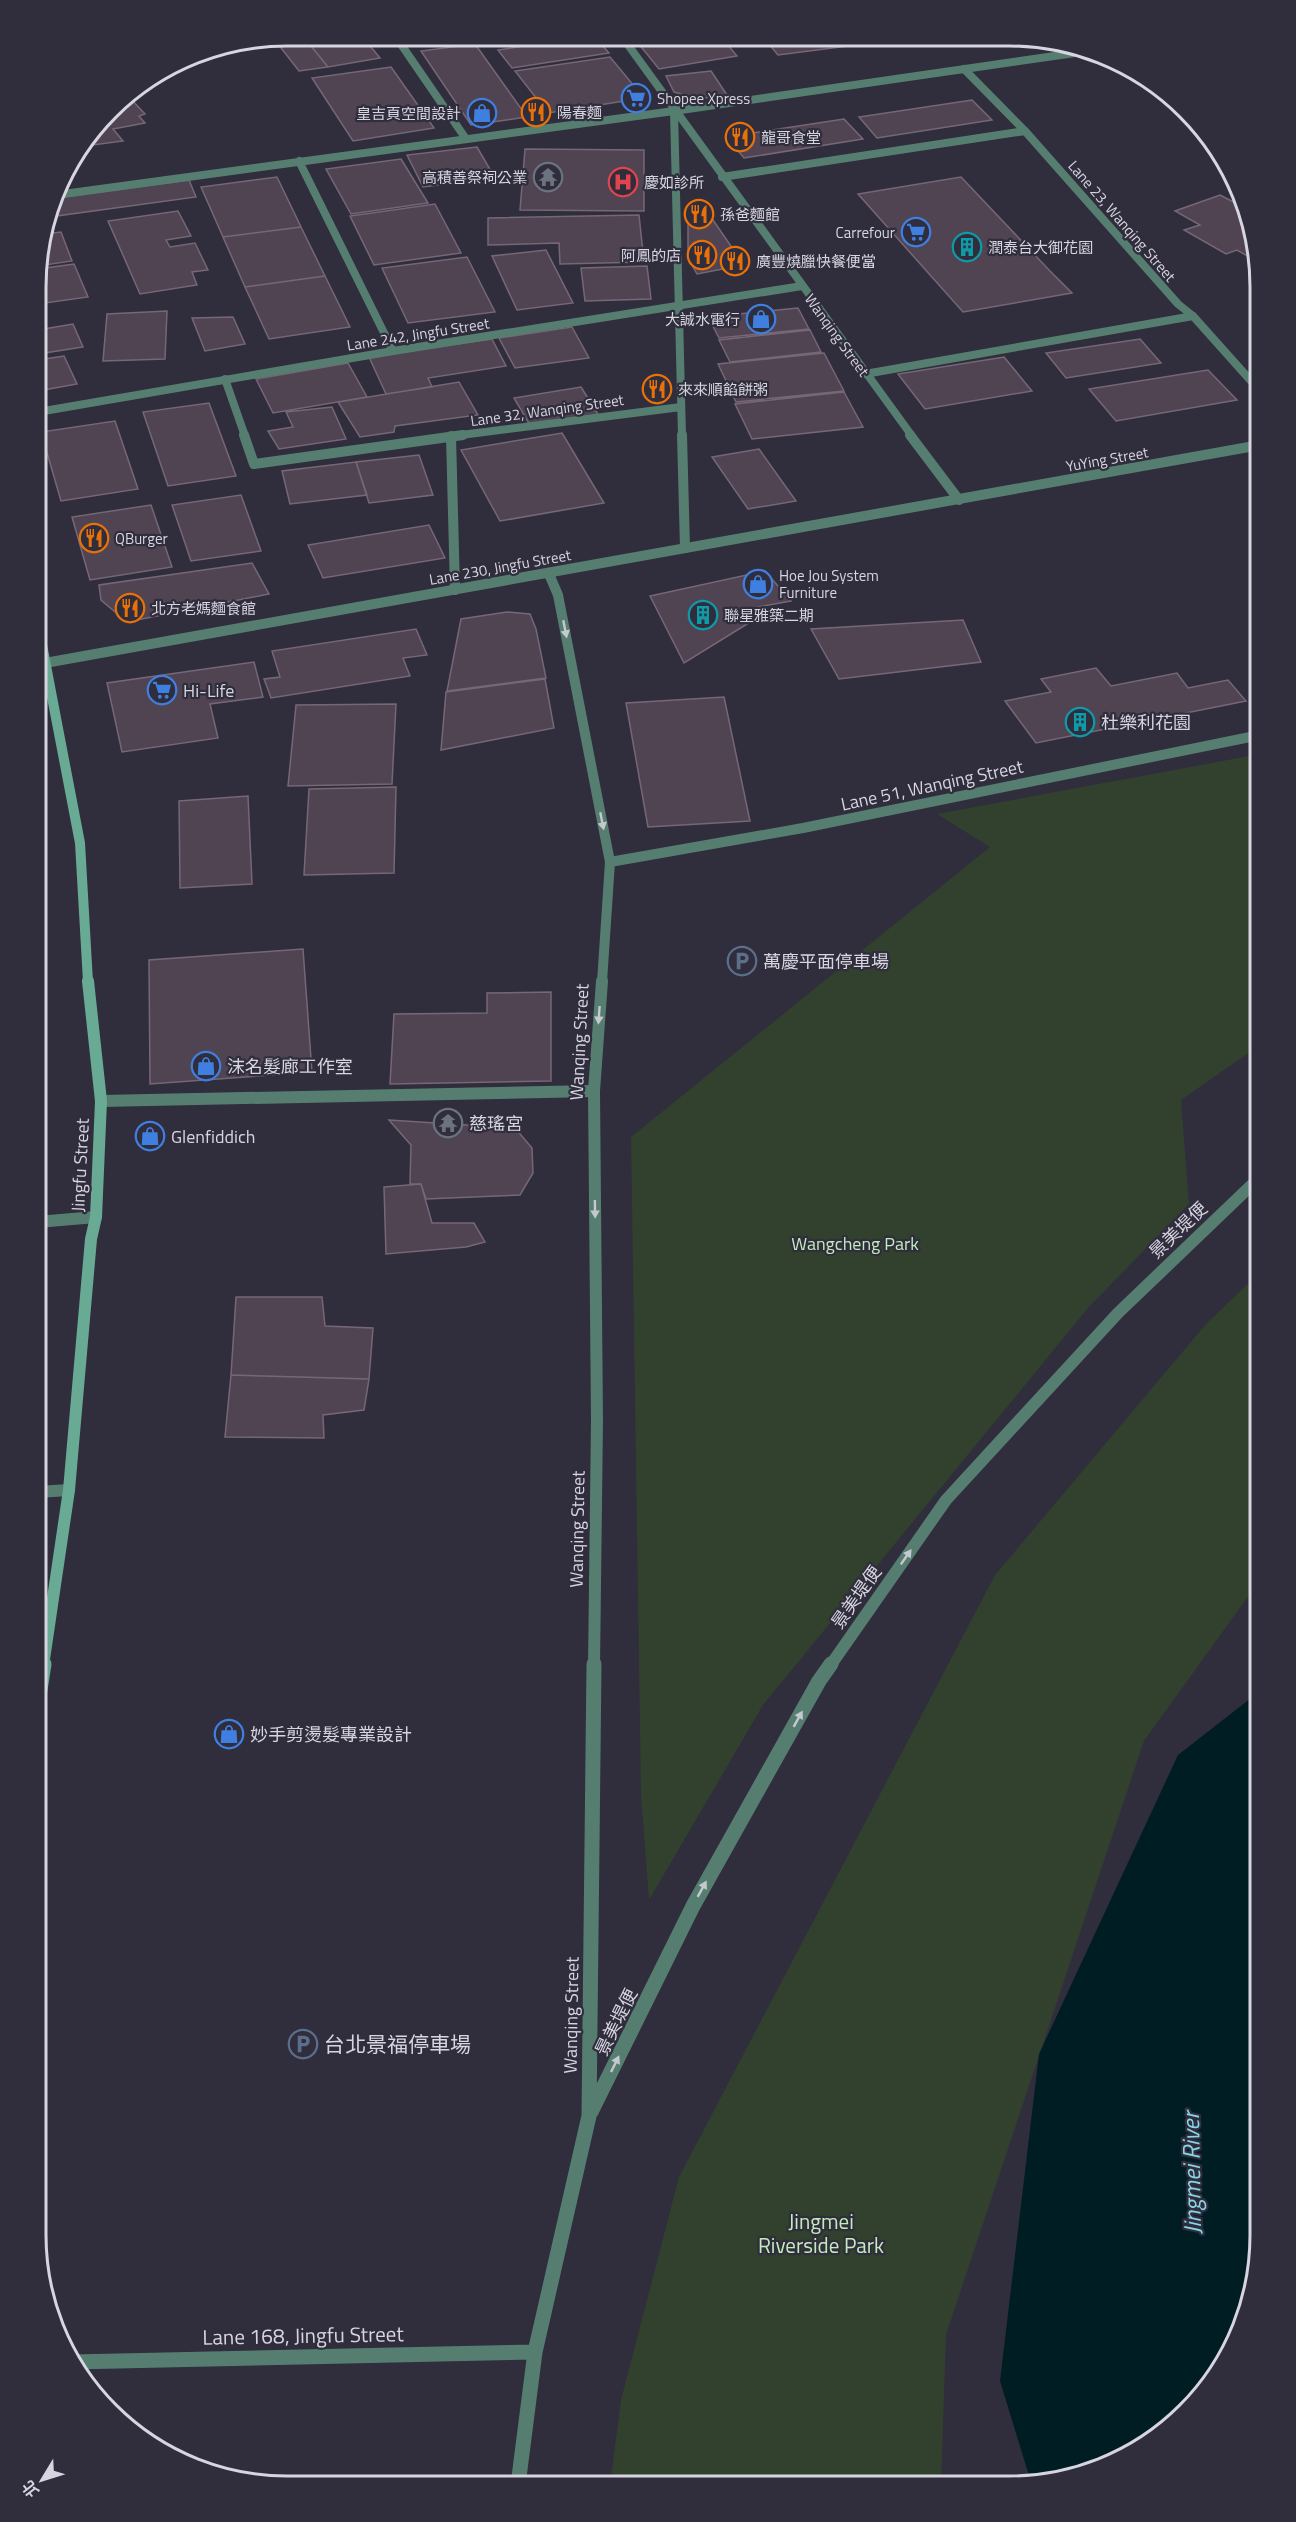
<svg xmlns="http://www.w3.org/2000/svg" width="1296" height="2522" viewBox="0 0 1296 2522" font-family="'Titillium Web','Noto Sans TC',sans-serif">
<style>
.education{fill:#42313d}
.green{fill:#31412e}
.water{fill:#001d23}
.building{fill:#514452;stroke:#766777;stroke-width:1.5}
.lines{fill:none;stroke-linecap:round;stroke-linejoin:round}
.lane-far2{stroke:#567e70;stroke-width:8}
.lane-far1{stroke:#567e70;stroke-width:10}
.lane{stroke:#567e70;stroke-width:12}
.street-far3{stroke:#567e70;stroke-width:8}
.street-far2{stroke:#567e70;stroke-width:10}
.street-far1{stroke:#567e70;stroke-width:12}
.street{stroke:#567e70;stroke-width:15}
.secondary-far2{stroke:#68aa93;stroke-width:10}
.secondary-far1{stroke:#68aa93;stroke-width:12}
.secondary{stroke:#68aa93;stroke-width:15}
.oneway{fill:#c4c8cf}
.labels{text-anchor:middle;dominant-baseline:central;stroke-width:4.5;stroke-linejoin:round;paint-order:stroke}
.far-poi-label{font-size:15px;fill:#d7d5e0;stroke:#302d3d;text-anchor:start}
.far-street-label{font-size:15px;fill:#d7d5e0;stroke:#302d3d}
.poi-label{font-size:18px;fill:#d7d5e0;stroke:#302d3d;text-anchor:start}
.street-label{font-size:18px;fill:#d7d5e0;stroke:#302d3d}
.park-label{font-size:18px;fill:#c2ecb9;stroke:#302d3d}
.near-poi-label{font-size:21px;fill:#d7d5e0;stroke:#302d3d;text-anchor:start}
.near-park-label{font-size:21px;fill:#c2ecb9;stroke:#302d3d}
.near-street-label{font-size:21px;fill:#d7d5e0;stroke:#302d3d}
.near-water-label{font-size:24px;font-style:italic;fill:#87d5e7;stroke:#302d3d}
.rim{fill:none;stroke:#d7d5e0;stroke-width:3}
</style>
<rect width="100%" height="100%" fill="#302d3d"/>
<!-- education -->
<path class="education" d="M38,752L47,804L37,852Z"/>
<!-- green -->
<path class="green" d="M1260,754V1045L1181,1100L1189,1204L1088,1308L763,1705L649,1900L641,1796L631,1137L990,847L937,814Z
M1260,1272V1580L1144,1741L946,2335L941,2486L610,2485L621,2400L679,2177L995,1575L1206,1324Z"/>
<!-- water -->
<path class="water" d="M1260,1691L1259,2252L1241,2331L1208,2388L1149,2443L1089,2473L1031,2482L1000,2381L1039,2054L1178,1755Z"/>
<!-- building -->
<path class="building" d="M290,36H303L328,67L299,71L274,39Z
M303,36H362L380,58L328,67Z
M577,38H596L609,53L512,68L498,50Z
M634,38L723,39L737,56L659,69Z
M765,39L869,40L872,43L778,55Z
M475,44L527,117L471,125L421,51Z
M610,57L644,98L548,113L515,71Z
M391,67L434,128L353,141L312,78Z
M711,71L727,95L698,99L674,92L666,76Z
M127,95L145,114L139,116L145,123L113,129L123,141L85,146L121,99Z
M972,100L992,120L877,138L859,117Z
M844,119L863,139L744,158L727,137Z
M477,147L495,178L423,187L407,155Z
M525,149L644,150V211L520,210Z
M401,159L428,203L351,214L326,169Z
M277,177L301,227L223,237L201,187Z
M961,177L1050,271L1072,293L963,312L858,194Z
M189,180L196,197L49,217L55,198Z
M1220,195L1247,209L1256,261L1237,250L1226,254L1184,230L1200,225L1175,211Z
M435,204L461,253L374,265L350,216Z
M702,204L744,265L697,274L688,258V207Z
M178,211L191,236L166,240L170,247L195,243L208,270L192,272L197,285L140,294L108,221Z
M639,215L644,262L560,264L559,243L488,245V218Z
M301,227L325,276L245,287L223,237Z
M61,232L72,261L38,266V255L44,234Z
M546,250L573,303L517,310L492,256Z
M467,257L495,312L408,323L382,268Z
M74,264L88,297L38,304V269Z
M647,266L651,299L585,301L581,268Z
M325,276L350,327L269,339L245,287Z
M798,308L809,329L719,338L708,317Z
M167,311L165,359L103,361L107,314Z
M233,317L245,344L205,351L192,318Z
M73,324L83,347L38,354V330Z
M572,327L589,358L515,368L499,338Z
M810,330L821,352L730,362L719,340Z
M492,339L506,366L428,378L432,387L386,394L369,357Z
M1140,339L1161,363L1066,378L1046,353Z
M824,353L844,391L736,402L718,364Z
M64,356L77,384L38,391V360Z
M1004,357L1032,391L925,409L898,374Z
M348,363L367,397L273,413L256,379Z
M1208,370L1237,400L1116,421L1089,389Z
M459,382L478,415L395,426L394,432L360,437L338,402Z
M581,387L599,416L531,427L514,398Z
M844,392L863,427L752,439L735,404Z
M209,403L236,476L168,486L143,412Z
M332,407L346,439L279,449L268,431L293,427L286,412Z
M115,421L138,489L61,501L41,432Z
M562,433L604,503L500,521L461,450Z
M759,449L796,501L748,509L712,457Z
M419,455L433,495L369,503L356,462Z
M356,462L367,495L290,504L282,471Z
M241,495L261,551L191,561L172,505Z
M151,505L172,567L90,580L72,517Z
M429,525L445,558L323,578L308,545Z
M252,563L269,594L127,622L101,600L99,585Z
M765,571L791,601L742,610L752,621L684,663L650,596Z
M507,612L530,614L536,629L546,678L447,691L461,619Z
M963,620L981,662L839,679L811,629Z
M416,629L427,655L403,658L410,676L271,698L264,679L280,677L272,651Z
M254,662L263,697L210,704L218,738L122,752L107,683Z
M1096,668L1111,686L1177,673L1188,688L1228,680L1246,701L1036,743L1005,701L1051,692L1041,679Z
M545,679L554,728L441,750L446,692Z
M724,697L750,821L648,827L626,703Z
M396,704L392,784L288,786L296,705Z
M396,787L394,873L304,875L309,789Z
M248,796L252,884L180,888L179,801Z
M303,949L312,1072L150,1084L149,960Z
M551,992V1081L390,1084L394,1014L487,1013V993Z
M389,1120L515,1128L532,1148L533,1173L520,1195L426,1199L421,1184H410L411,1145Z
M421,1184L432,1223H474L485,1242L466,1247L386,1254L384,1187Z
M236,1297H322L325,1326L373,1328L369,1379L231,1375Z
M231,1375L369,1379L364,1410L323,1415L324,1438L225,1437Z"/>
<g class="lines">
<!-- lane-far2 -->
<path class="lane-far2" d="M396,37L466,139
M964,69L1025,131L1178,304L1193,316L1260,391
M674,111L682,436
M299,161L393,351
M722,177L1025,131
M56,195L674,111L1089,51
M865,374L1193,316
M225,379L245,436
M38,412L393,351L802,286
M453,436L681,407"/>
<!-- lane-far1 -->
<path class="lane-far1" d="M244,435L254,464L463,435
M682,435L685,548
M451,436L455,590"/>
<!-- lane -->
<path class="lane" d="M101,1101L594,1091
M37,1222L96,1217
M37,1492L69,1490"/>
<!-- street-far3 -->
<path class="street-far3" d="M623,38L912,436"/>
<!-- street-far2 -->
<path class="street-far2" d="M910,435L959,500
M549,574L558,595L610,862L602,982
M45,663L1260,445
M610,862L803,828L1260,735"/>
<!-- street-far1 -->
<path class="street-far1" d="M594,1666L597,1420L594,1091L602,981
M830,1666L946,1500L1118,1313L1260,1177"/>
<!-- street -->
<path class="street" d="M591,2112L693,1906L819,1681L831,1664
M72,2362L535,2352
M518,2485L535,2352L589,2116L594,1664"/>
<!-- secondary-far2 -->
<path class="secondary-far2" d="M38,624L80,843L88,982"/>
<!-- secondary-far1 -->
<path class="secondary-far1" d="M43,1666L69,1490L91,1239L96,1217L101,1101L88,981"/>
<!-- secondary -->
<path class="secondary" d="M37,1709L44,1664"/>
</g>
<!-- one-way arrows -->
<defs><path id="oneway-solid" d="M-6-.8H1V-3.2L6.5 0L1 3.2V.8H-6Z" transform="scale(1.5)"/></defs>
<g class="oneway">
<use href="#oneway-solid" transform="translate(565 629) rotate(79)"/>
<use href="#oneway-solid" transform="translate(602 821) rotate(79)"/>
<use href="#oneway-solid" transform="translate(599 1015) rotate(94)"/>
<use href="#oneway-solid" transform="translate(595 1209) rotate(89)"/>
<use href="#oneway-solid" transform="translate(906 1557) rotate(-55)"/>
<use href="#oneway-solid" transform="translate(798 1719) rotate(-61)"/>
<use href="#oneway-solid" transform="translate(702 1889) rotate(-61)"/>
<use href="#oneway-solid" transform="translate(615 2064) rotate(-64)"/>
</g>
<!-- icons -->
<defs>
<g id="supermarket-ring" transform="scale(1.5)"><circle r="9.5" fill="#302d3d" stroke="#3f7fe0" stroke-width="1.5"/><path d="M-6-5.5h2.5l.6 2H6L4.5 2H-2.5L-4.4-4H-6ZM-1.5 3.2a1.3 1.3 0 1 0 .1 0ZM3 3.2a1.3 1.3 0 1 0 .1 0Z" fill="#3f7fe0"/></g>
<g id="restaurant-ring" transform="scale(1.5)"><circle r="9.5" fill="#302d3d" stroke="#e8710a" stroke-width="1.5"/><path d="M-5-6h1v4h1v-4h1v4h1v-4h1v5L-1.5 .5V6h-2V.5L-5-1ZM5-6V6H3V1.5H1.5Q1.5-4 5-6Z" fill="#e8710a"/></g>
<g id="shop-ring" transform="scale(1.5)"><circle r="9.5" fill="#302d3d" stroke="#3f7fe0" stroke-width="1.5"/><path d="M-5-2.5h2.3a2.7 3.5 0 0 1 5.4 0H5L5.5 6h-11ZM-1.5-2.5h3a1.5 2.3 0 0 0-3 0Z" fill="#3f7fe0"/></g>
<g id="temple-ring" transform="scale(1.5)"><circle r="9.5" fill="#302d3d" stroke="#6b7280" stroke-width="1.5"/><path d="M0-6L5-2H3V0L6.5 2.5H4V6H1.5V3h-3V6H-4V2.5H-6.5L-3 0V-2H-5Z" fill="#6b7280"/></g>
<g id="hospital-ring" transform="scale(1.5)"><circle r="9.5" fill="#302d3d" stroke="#e0444e" stroke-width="1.5"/><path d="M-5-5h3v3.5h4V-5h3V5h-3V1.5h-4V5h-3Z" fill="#e0444e"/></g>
<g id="building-ring" transform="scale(1.5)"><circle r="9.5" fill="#302d3d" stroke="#0f9aa8" stroke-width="1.5"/><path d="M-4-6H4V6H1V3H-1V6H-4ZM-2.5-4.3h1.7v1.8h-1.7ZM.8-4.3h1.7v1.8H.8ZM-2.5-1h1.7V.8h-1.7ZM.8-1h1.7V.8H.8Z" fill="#0f9aa8"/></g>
<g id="parking-ring" transform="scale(1.5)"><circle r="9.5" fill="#302d3d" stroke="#5c6f8a" stroke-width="1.5"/><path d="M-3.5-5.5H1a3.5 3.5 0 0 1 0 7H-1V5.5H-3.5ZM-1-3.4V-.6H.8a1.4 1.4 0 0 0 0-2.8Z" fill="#5c6f8a"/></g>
</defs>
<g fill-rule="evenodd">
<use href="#supermarket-ring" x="636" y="98"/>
<use href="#restaurant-ring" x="536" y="112"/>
<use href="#shop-ring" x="482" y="113"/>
<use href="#restaurant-ring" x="740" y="137"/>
<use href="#temple-ring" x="548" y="177"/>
<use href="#hospital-ring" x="623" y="182"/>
<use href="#restaurant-ring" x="699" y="214"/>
<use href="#supermarket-ring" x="916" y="232"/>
<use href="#building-ring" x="967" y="247"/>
<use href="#restaurant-ring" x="702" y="255"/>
<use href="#restaurant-ring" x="735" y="261"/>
<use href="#shop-ring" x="761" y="319"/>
<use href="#restaurant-ring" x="657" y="389"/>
<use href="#restaurant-ring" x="94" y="538"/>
<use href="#shop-ring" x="758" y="584"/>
<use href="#restaurant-ring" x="130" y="608"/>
<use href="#building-ring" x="703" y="615"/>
<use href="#supermarket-ring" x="162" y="690"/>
<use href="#building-ring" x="1080" y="722"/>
<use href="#parking-ring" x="742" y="961"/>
<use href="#shop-ring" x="206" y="1066"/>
<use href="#temple-ring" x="448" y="1123"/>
<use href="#shop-ring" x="150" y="1136"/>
<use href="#shop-ring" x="229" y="1734"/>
<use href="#parking-ring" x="303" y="2044"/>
</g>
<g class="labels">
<!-- far-poi labels -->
<g class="far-poi-label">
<text x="657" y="98">Shopee Xpress</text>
<text x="557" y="112">陽春麵</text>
<text x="461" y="113" text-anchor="end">皇吉頁空間設計</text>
<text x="761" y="137">龍哥食堂</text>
<text x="527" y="177" text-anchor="end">高積善祭祠公業</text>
<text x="644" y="182">慶如診所</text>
<text x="720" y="214">孫爸麵館</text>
<text x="895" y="232" text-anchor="end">Carrefour</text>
<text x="988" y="247">潤泰台大御花園</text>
<text x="681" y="255" text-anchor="end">阿鳳的店</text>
<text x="756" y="261">廣豐燒臘快餐便當</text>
<text x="740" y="319" text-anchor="end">大誠水電行</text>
<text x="678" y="389">來來順餡餅粥</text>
<text x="115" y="538">QBurger</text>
<text x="779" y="575">Hoe Jou System<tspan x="779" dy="17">Furniture</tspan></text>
<text x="151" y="608">北方老媽麵食館</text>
<text x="724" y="615">聯星雅築二期</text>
</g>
<!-- far-street labels -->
<g class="far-street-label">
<text transform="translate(1122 221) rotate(49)">Lane 23, Wanqing Street</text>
<text transform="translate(418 334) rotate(-9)">Lane 242, Jingfu Street</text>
<text transform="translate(837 335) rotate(54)">Wanqing Street</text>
<text transform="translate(547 410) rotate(-8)">Lane 32, Wanqing Street</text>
<text transform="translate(1107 459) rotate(-10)">YuYing Street</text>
<text transform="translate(500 567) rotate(-10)">Lane 230, Jingfu Street</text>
</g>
<!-- poi labels -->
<g class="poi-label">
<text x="183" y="690">Hi-Life</text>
<text x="1101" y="722">杜樂利花園</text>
<text x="763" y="961">萬慶平面停車場</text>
<text x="227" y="1066">沫名髮廊工作室</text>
<text x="469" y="1123">慈瑤宮</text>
<text x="171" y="1136">Glenfiddich</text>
<text x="250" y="1734">妙手剪燙髮專業設計</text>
</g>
<!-- street labels -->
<g class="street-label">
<text transform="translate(932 785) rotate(-12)">Lane 51, Wanqing Street</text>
<text transform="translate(579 1042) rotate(-87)">Wanqing Street</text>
<text transform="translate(80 1165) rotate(-87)">Jingfu Street</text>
<text transform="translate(1178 1230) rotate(-44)">景美堤便</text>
<text transform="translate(577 1529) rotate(-89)">Wanqing Street</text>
<text transform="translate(856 1597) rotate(-55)">景美堤便</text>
<text transform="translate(571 2015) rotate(-89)">Wanqing Street</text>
<text transform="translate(616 2022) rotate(-64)">景美堤便</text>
</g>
<!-- park labels -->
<g class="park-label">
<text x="855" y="1243">Wangcheng Park</text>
</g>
<!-- near-poi labels -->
<g class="near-poi-label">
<text x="324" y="2044">台北景福停車場</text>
</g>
<!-- near-park labels -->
<g class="near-park-label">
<text x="821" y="2221">Jingmei<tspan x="821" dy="24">Riverside Park</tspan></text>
</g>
<!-- near-street labels -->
<g class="near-street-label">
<text transform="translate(303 2335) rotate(-1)">Lane 168, Jingfu Street</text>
</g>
<!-- near-water labels -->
<g class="near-water-label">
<text transform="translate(1191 2173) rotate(-91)">Jingmei River</text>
</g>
</g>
<!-- crop -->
<path d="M0 0H1296V2522H0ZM287 46H1009A241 241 0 0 1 1250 287V2235A241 241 0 0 1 1009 2476H287A241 241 0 0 1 46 2235V287A241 241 0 0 1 287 46Z" fill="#302d3d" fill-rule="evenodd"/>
<path class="rim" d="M287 46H1009A241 241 0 0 1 1250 287V2235A241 241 0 0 1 1009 2476H287A241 241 0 0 1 46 2235V287A241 241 0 0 1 287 46Z"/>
<!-- north arrow -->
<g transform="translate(42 2480) rotate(232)" stroke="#302d3d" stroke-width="4.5" paint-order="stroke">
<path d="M0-4.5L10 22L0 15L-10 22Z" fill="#d7d5e0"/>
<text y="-9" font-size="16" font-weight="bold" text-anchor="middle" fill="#d7d5e0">北</text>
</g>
</svg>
